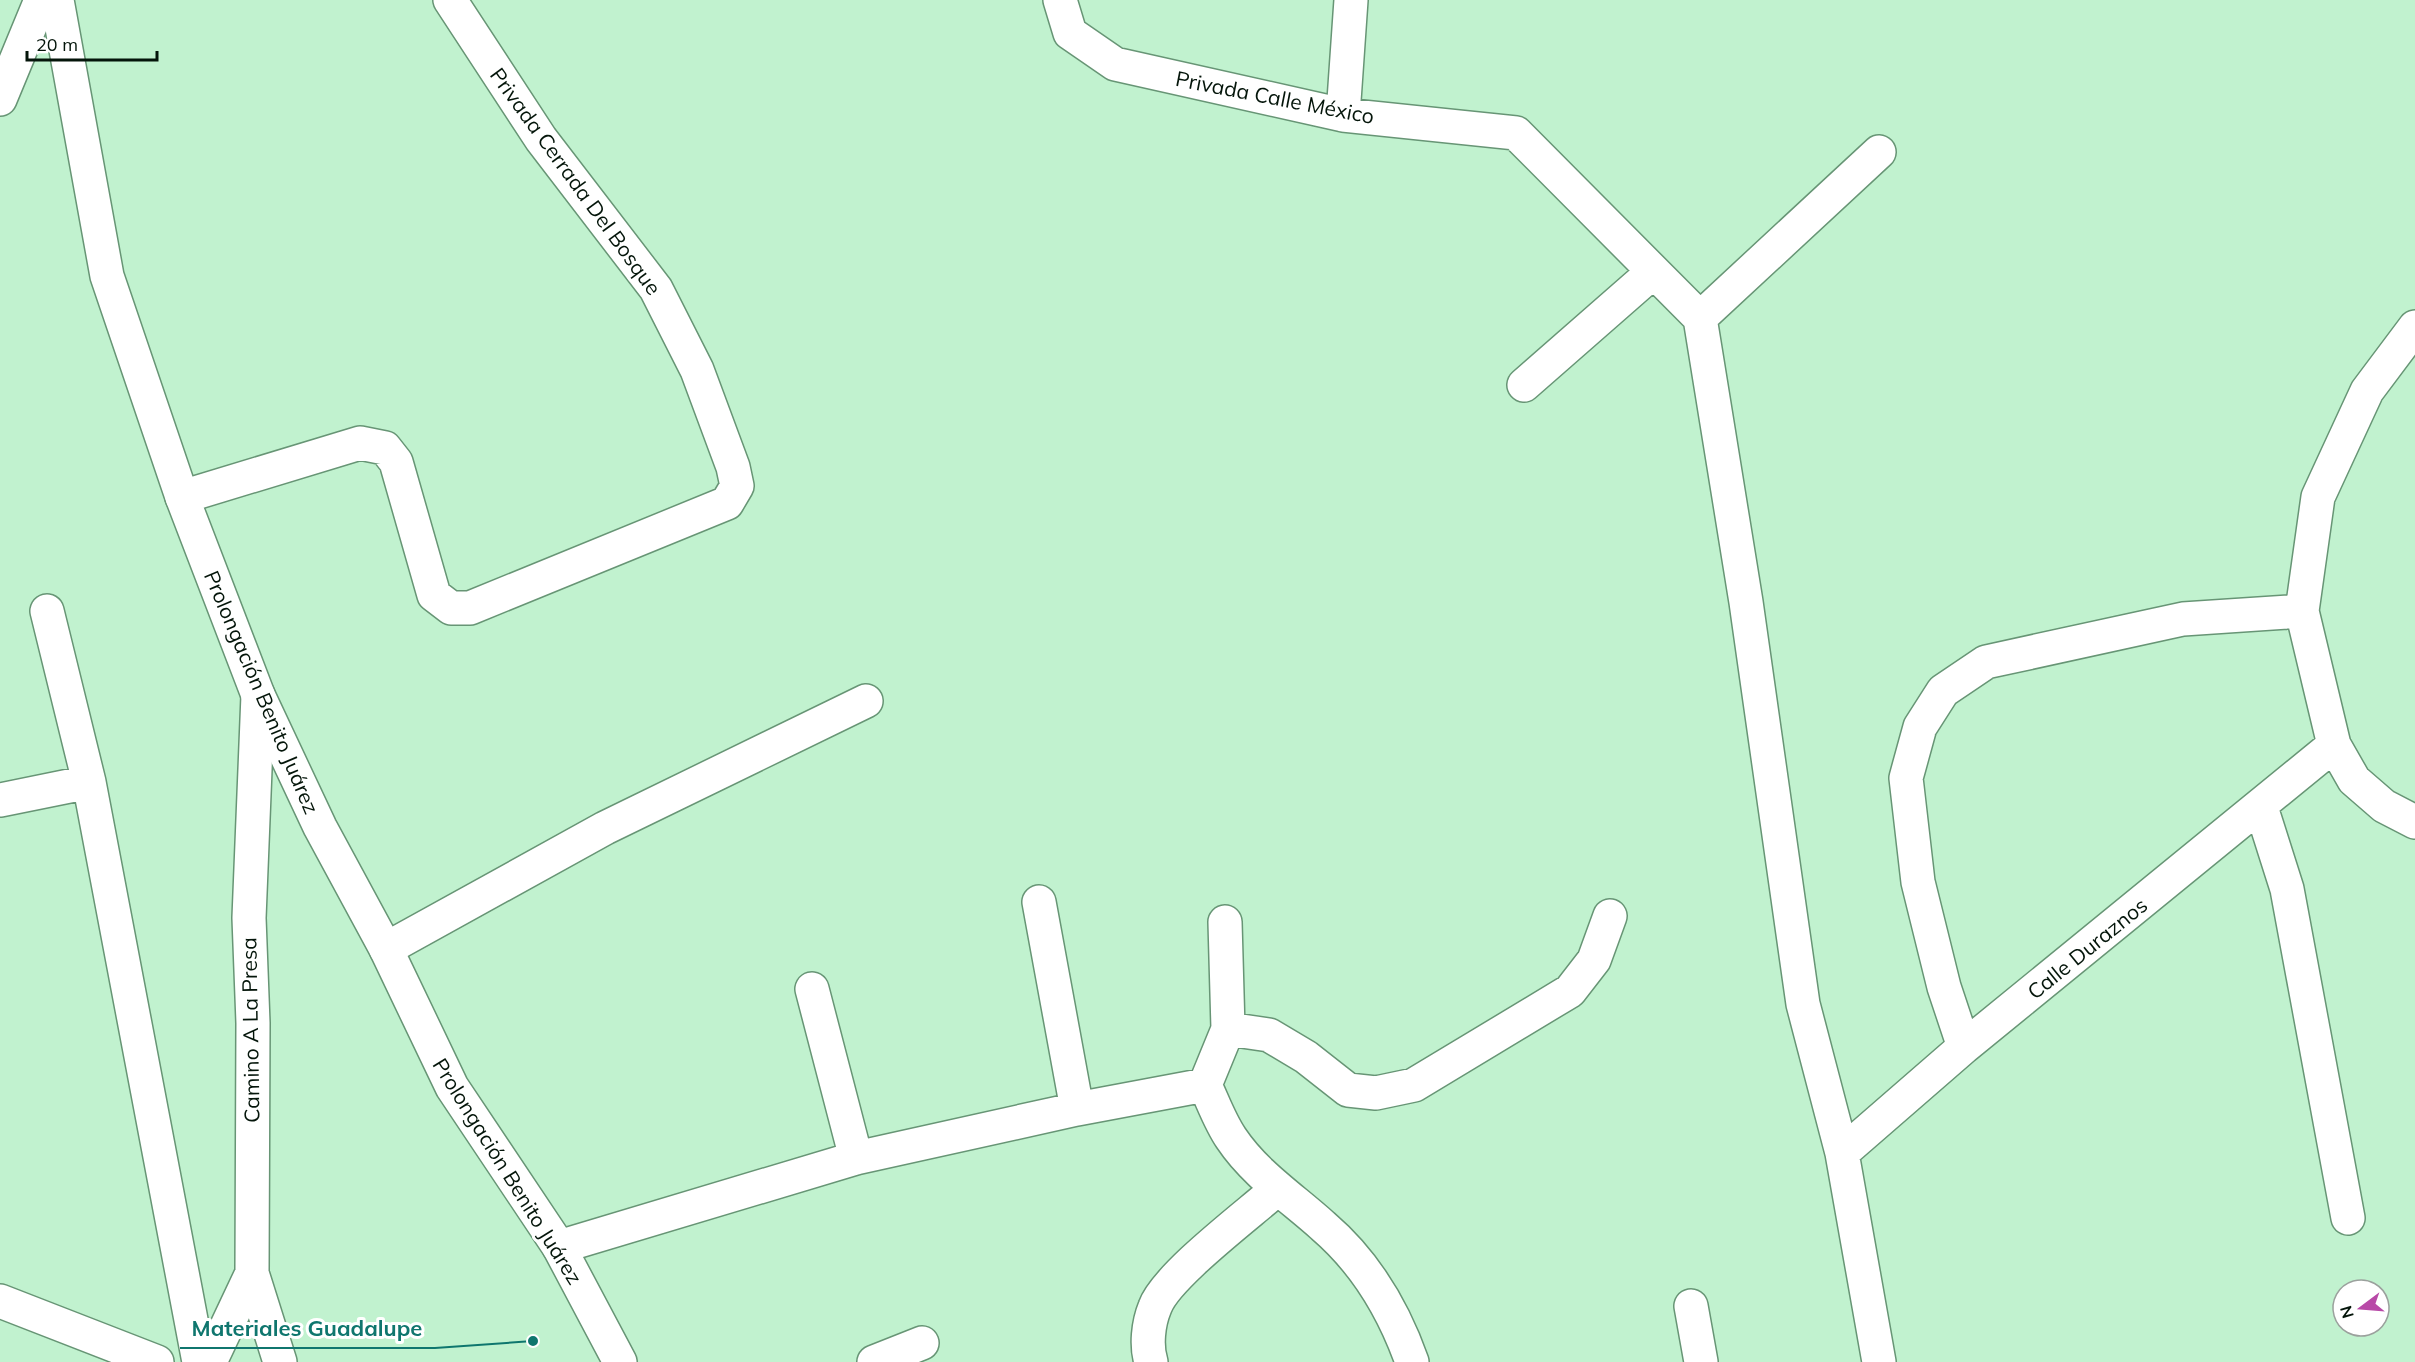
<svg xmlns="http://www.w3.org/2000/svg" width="2415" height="1362" viewBox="0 0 2415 1362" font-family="Mulish,sans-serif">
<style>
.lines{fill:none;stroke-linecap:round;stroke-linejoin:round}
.minor-casing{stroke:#679575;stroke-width:36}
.tertiary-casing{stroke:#679575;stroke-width:36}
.minor{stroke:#fff;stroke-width:33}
.tertiary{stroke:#fff;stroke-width:33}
.labels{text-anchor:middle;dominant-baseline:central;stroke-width:6;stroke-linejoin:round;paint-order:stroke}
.street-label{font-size:21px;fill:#04150a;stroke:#fff}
.leader{fill:none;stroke:#0f766e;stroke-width:2}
.callout-dot{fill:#0f766e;stroke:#fff;stroke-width:2}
.callout-label{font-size:22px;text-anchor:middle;font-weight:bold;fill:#0f766e;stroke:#fff;stroke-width:6;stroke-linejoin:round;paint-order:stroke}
</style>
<rect width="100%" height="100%" fill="#c1f2cf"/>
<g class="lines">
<!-- minor casing -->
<g class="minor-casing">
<path id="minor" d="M1060,0L1070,33L1115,64L1343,115L1516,133L1700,318
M0,99L41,0
M1343,115L1351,0
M1700,318L1746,602L1803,1004L1842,1153L1879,1362
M1700,318L1879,152
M2415,327L2367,391L2318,497L2302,611L2334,745L2354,780L2384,806L2415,822
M1524,385L1653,272
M182,497L360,443L385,448L396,462L434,595L451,608H470L727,503L737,486L733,467L697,370L656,289L541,139L450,0
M47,611L89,782L199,1362
M258,695L249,918L253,1023L252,1273L280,1362
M0,800L89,782
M2261,807L2287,889L2348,1218
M1039,902L1077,1109
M1225,922L1228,1029L1205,1085C1213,1102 1220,1122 1231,1138C1255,1174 1292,1198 1323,1226C1365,1262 1394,1311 1412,1362
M386,949L605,828L866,701
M812,989L856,1158
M1228,1029L1269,1035L1306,1057L1348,1090L1376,1093L1414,1085L1570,991L1594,960L1610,916
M1964,1047L1944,987L1918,882L1906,778L1920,727L1943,691L1986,662L2183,619L2302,611
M1842,1153L1964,1047L2334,745
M559,1247L856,1158L1077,1109L1205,1085
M0,1301L157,1362
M1691,1306L1701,1362
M210,1362L252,1273
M874,1362L922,1343
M1151,1362C1146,1346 1148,1324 1155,1307C1166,1276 1249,1214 1277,1189"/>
</g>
<!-- tertiary casing -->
<g class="tertiary-casing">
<path id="tertiary" d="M57,0L107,276L182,497L258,695L320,827L386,949L452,1087L559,1247L620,1362"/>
</g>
<!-- minor -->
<use href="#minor" class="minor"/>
<!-- tertiary -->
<use href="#tertiary" class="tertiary"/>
</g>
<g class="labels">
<!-- street labels -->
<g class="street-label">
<text transform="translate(1275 97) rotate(11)">Privada Calle México</text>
<text transform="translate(576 181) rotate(54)">Privada Cerrada Del Bosque</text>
<text transform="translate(262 692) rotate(67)">Prolongación Benito Juárez</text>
<text transform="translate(2087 948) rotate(-39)">Calle Duraznos</text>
<text transform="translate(250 1030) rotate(-91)">Camino A La Presa</text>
<text transform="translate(508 1171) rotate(58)">Prolongación Benito Juárez</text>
</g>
</g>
<!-- callouts -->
<path class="leader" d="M533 1341L435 1348H180"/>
<circle class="callout-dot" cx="533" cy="1341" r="6"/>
<g class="callout-label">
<text x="307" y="1336">Materiales Guadalupe</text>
</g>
<!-- north arrow -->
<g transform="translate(2361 1308) rotate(254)"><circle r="28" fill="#ffffff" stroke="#9ba19d" stroke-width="1.5"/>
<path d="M0-4.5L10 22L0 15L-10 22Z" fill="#b849a7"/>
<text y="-9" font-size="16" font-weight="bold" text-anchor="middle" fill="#04150a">N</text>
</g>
<!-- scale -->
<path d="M27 51v9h130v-9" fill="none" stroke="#04150a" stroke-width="3"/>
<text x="36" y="51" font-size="18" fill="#04150a" stroke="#ffffff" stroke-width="4.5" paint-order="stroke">20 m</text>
</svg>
